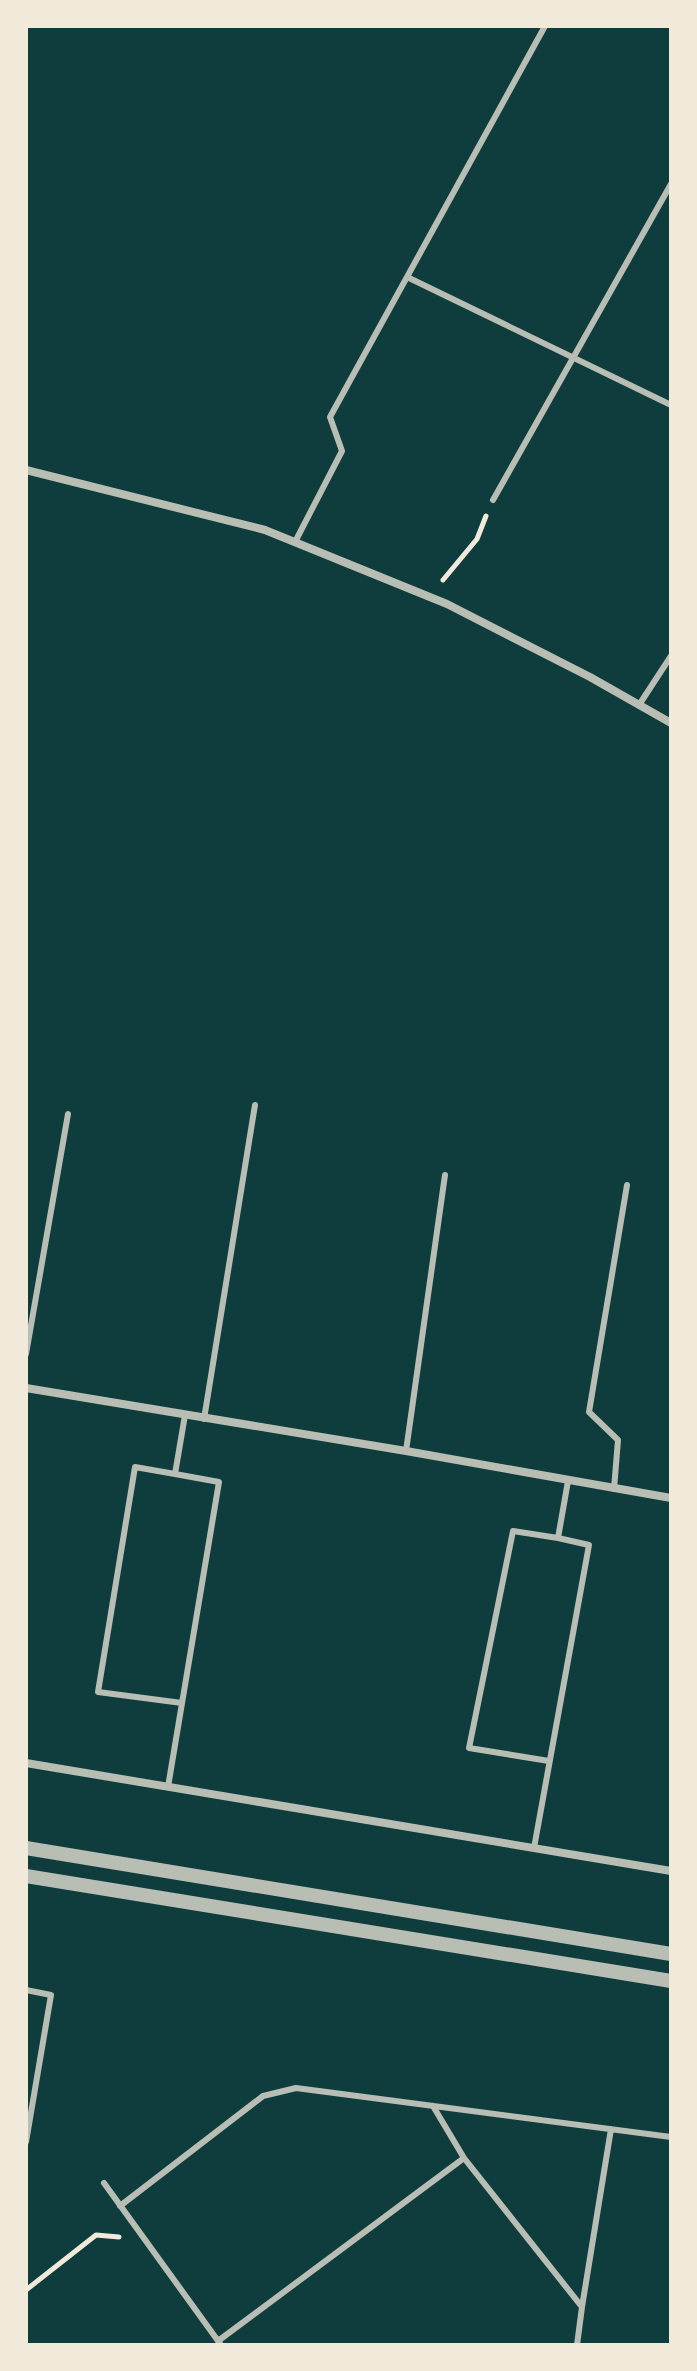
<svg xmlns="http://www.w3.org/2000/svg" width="697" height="2371" viewBox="0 0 697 2371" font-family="Karla,sans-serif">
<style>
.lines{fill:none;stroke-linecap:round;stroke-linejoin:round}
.path{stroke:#f1e9da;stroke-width:5}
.service{stroke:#b8beb3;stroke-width:6}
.minor{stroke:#b8beb3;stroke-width:8}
.tertiary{stroke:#b8beb3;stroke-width:14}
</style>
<rect width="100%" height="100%" fill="#0f3d3e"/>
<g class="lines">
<!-- path -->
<path class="path" d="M443,580L477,539L486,516
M26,2290L96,2235L119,2237"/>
<!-- service -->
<path class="service" d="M407,277L671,405
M493,500L671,184
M295,542L342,451L330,417L545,26
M639,705L671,656
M26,1354L68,1114
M204,1419L255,1105
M406,1451L445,1175
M175,1474L135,1467L98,1692L182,1703
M614,1489L618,1440L589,1412L627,1185
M549,1761L469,1748L513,1531L558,1538
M168,1787L219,1482L175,1474L185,1415
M534,1848L589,1545L558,1538L568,1481
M26,1990L51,1995L26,2142
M433,2106L464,2158
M104,2183L221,2345
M120,2206L263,2096L296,2088L671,2137
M582,2307L611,2129
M218,2341L464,2158L582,2307L577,2345"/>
<!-- minor -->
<path class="minor" d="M26,470L265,530L447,604L590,677L671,723
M26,1388L406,1451L671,1498
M26,1763L671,1871"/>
<!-- tertiary -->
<path class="tertiary" d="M26,1848L671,1954
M26,1876L671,1981"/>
</g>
<!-- border -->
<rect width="697" height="2371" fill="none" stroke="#f1e9da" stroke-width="56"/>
</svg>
